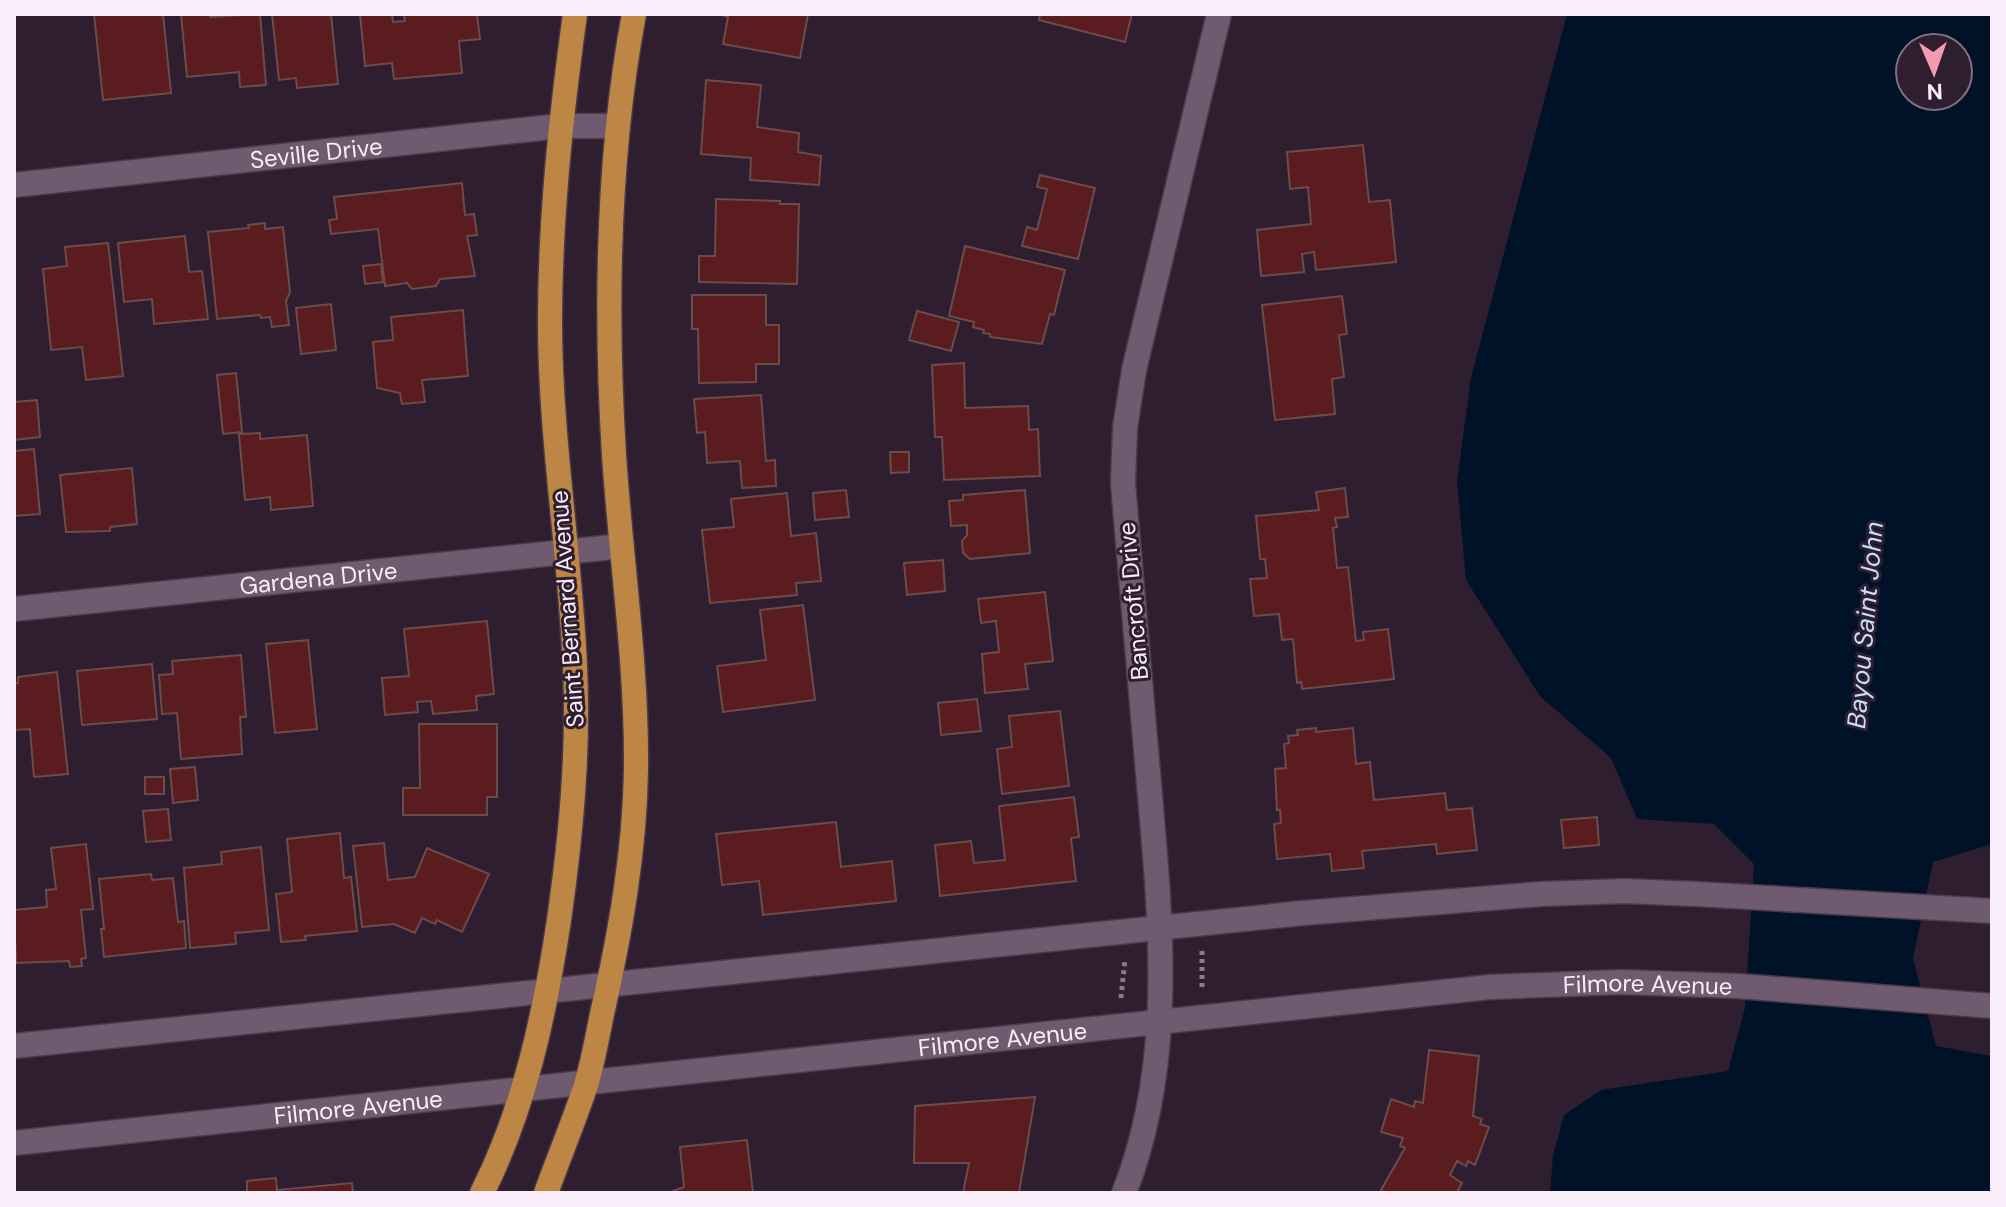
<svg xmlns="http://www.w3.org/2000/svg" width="2006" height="1207" viewBox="0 0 2006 1207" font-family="'DM Sans',sans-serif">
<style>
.water{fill:#001228;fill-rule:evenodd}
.building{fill:#5a1c1f;stroke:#6b4c4b;stroke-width:2}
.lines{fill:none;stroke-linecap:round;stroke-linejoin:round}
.minor-casing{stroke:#483a49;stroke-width:27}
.major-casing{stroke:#483a49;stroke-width:27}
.path{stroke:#8a7a8a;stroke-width:5;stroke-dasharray:4 4;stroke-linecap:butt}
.minor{stroke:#6f5a6f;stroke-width:24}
.major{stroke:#be8645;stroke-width:24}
.labels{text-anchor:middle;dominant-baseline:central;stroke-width:6;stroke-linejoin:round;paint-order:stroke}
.street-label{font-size:24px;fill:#f9edf9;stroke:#2f1d30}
.water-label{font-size:26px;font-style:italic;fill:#c3dffb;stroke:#2f1d30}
</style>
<rect width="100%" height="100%" fill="#2f1d30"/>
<!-- water -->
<path class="water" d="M1567,14H1992V844L1933,862L1913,958L1936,1046L1992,1056V1193H1550L1553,1156L1564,1115L1601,1090L1728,1071L1745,1008L1754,864L1714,824L1637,819L1611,758L1540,696L1466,580L1457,481L1471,378ZM1910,48H1958V96H1910Z"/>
<!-- building -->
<path class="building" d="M94,14H163L171,93L103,100Z
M181,14H210V17L260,14L266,85L240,87L239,72L187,77Z
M272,14H331L338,84L297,88L296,78L279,80Z
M360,14H392L393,22L405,21L404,14H477L480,39L459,41L462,73L394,79L392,63L365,66Z
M808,14L800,58L723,44L728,17L719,14Z
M1040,14H1132L1125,42L1039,20Z
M706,80L761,85L757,127L799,133L798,152L821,156L819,185L750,180L751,158L701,154Z
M1363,145L1369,202L1390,200L1396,262L1316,270L1314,252L1302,254L1304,272L1261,276L1257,230L1311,224L1308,187L1290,189L1287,152Z
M1040,175L1095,188L1078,259L1022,246L1027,227L1037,230L1047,189L1037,187Z
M462,183L465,215L474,214L477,235L467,236L475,276L440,279L436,286L412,289L407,283L385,286L378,229L331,234L329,220L337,219L334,197Z
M716,199L780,201V204H799L797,284L699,282V256H715Z
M265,223V229L283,227L290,292L286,301L289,325L272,327L270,317L261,318L260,315L217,319L208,232L249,228L248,225Z
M185,236L189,272L202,271L208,319L154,324L152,299L124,302L118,243Z
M108,243L123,376L86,380L82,347L51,350L43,269L67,266L65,247Z
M965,246L1065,270L1054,315L1050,314L1042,344L990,337V334L983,333L984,330L973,327L974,322L949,316Z
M381,264L383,282L365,284L363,266Z
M692,295H766V325H779V364H756V382L699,383L698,329H692Z
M1342,296L1347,334L1339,335L1344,377L1332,379L1335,414L1275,420L1262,305Z
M331,304L336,350L301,354L296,308Z
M463,310L468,376L422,380L425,402L402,404L400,393L377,388L373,342L393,340L391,317Z
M917,311L959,322L951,351L909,340Z
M964,363L965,408L1028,406L1029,430L1038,429L1040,476L944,480L942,437H935L932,365Z
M236,373L242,432L223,434L217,375Z
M761,395L766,461L775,460L776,486L742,488L740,461L707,463L705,432L697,433L694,399Z
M37,400L40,437L14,440V402Z
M260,433V439L307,435L313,506L271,510L270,497L245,500L239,434Z
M34,449L40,514L14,516V451Z
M890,452H909V472L891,473Z
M132,468L137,524L110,527V531L66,532L60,475Z
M1345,488L1348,517L1335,518L1337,527L1333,528L1337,568L1348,567L1356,641L1364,640L1363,632L1388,629L1394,679L1302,689L1301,682L1297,683L1293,639L1282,640L1279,614L1254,616L1250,579L1267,578L1265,559H1260L1256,516L1319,510L1316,492Z
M846,490L849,517L815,520L813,493Z
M1025,490L1030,553L970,559L963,553L962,541L967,535V525L951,526L949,501L963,500V495Z
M787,493L791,536L816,533L821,581L796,583L797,595L710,603L702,530L734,527L731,499Z
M943,560L945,591L907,595L904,563Z
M1045,592L1053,661L1025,664L1028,689L985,693L982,654L999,652L996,621L981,623L978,599Z
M803,605L815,700L723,712L717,666L766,660L760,610Z
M487,621L494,694L476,696L477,710L433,714L431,701L417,702L418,712L385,715L382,678L409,676L404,629Z
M308,640L317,729L275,733L266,644Z
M241,655L246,717H240L242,754L181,759L177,713L162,714L159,675L173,674L172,661Z
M152,664L157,719L82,725L77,671Z
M57,672L68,774L34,777L30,729L14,730V683H18V677Z
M977,699L981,731L941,735L938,703Z
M1060,711L1069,786L1002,794L997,749L1012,747L1009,716Z
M419,724H497V797H487V815H403V788H420Z
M1316,728V732L1353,728L1356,764L1370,762L1374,800L1445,793L1447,810L1472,808L1477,850L1437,854L1436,844L1362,851L1364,868L1332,871L1330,854L1277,859L1274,824L1281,823L1280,810H1277L1275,769L1286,768L1284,744L1289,743L1288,736L1298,735L1297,730Z
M195,767L198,800L173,803L170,769Z
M145,777H164V794H145Z
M1074,797L1079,837L1071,838L1076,881L940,896L935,845L971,841L974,863L1005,860L999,806Z
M168,809L171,840L146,842L143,811Z
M1597,817L1599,845L1564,848L1561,820Z
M836,822L841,867L892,861L896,901L763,915L759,881L722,885L716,834Z
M340,833L344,878L351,877L357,931L305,936L306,940L281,942L276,894L292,892L287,839Z
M384,843L388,880L415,877L427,848L489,874L462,932L437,920L435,924L422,918L415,933L394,924L362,927L353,846Z
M86,844L93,909L81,910L86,958L81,959L82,966L70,967L69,961L16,963L14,910L47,907L46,890L56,889L51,848Z
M261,847L269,930L235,933L236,944L190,948L184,868L222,864L221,852Z
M151,874L152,880L173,878L178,922L184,921L186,948L104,957L101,929H104L99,879Z
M1429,1050L1479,1056L1473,1116L1482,1119L1480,1124L1489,1127L1475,1165L1468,1161L1466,1166L1457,1161L1450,1175L1462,1183L1457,1193H1386L1381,1190L1405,1148L1400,1146L1403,1138L1381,1132L1391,1099L1414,1107L1415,1101L1423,1103Z
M1035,1097L1019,1193H963L969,1163H914L915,1106Z
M747,1140L753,1193H668L684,1187L680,1147Z
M276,1178L277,1190L352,1183L353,1193H247V1181Z"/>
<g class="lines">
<!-- minor casing -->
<g class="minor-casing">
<g id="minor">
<path id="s1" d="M14,185L560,126H618"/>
<path id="s2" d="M14,609L622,546"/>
<path d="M14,1046L1303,913L1541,894L1625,891L1696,894L1992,911"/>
<path id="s3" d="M14,1143L1490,987L1621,982L1738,986L1992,1006"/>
<path d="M1124,1193C1177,1060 1160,912 1148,773C1140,677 1131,580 1123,483L1125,428L1134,370L1219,14"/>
</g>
</g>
<!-- major casing -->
<g class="major-casing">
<path id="major" d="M482,1193C525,1108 545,1013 559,920C571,835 579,752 575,666C570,551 550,437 550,322C550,218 561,116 575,14
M546,1193C559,1157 574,1121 586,1085C593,1062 597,1038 602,1014C620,934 635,851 636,769C637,663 621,560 614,455C605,308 607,158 634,14"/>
</g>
<!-- path -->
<path class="path" d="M1202,951V989
M1121,998L1125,959"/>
<!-- minor -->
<use href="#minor" class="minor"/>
<!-- major -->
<use href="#major" class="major"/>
</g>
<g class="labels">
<!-- street labels -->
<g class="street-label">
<text stroke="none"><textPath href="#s1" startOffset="304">Seville Drive</textPath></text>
<text stroke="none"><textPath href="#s2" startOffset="306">Gardena Drive</textPath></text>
<text transform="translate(1133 601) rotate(-95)">Bancroft Drive</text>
<text transform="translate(567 609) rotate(-94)">Saint Bernard Avenue</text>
<text stroke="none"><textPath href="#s3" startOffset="1642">Filmore Avenue</textPath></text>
<text stroke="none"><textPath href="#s3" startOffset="994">Filmore Avenue</textPath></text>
<text stroke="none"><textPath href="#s3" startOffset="346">Filmore Avenue</textPath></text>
</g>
<!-- water labels -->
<g class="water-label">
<text transform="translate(1865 625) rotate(-85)">Bayou Saint John</text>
</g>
</g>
<!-- border -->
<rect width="2006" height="1207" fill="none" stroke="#f9edf9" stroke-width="32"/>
<!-- north arrow -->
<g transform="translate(1934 72) rotate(178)"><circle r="38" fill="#2f1d30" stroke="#807080" stroke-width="2"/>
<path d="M0-6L14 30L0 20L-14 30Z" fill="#f29aaf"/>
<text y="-12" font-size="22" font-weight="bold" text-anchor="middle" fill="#f9edf9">N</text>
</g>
</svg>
